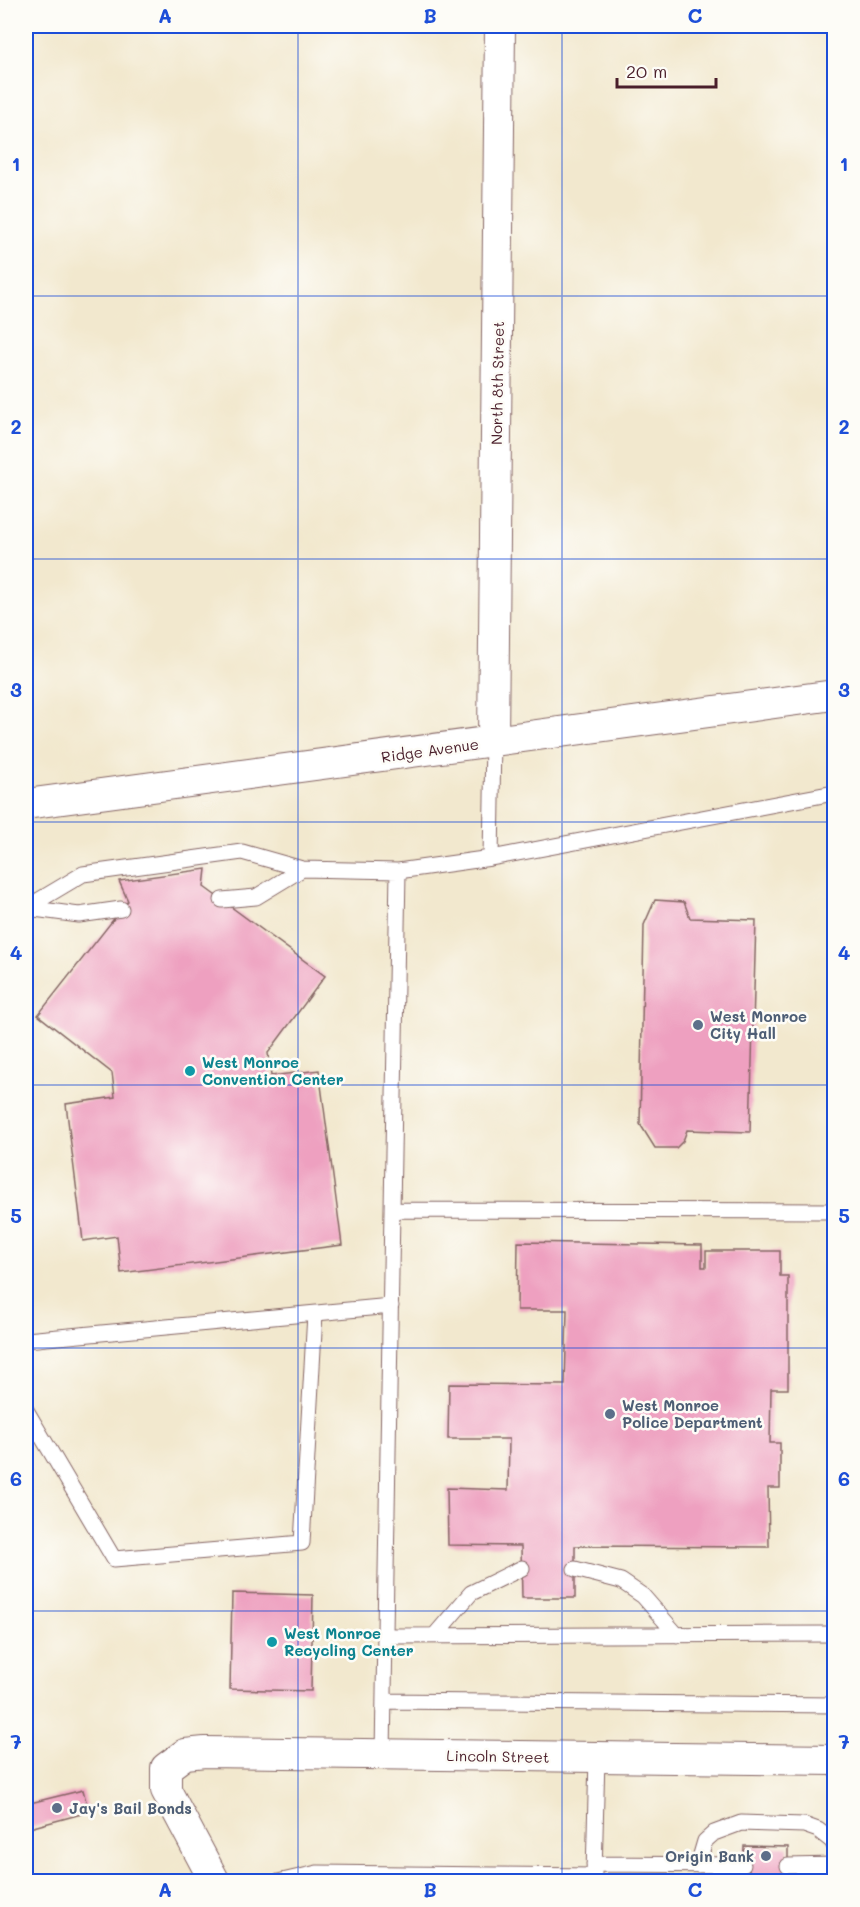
<svg xmlns="http://www.w3.org/2000/svg" width="860" height="1907" viewBox="0 0 860 1907" font-family="Mali,sans-serif">
<style>
.building{fill:#eea0c0}
.lines{fill:none;stroke-linecap:round;stroke-linejoin:round}
.service-casing{stroke:#856564;stroke-width:17}
.minor-casing{stroke:#856564;stroke-width:32}
.service{stroke:#fff;stroke-width:15}
.minor{stroke:#fff;stroke-width:30}
.grid{fill:none;stroke:#1d4ed8;stroke-width:1.5;stroke-opacity:0.55}
.service-dot{fill:#5c6f8a;stroke:#fdfcf7;stroke-width:2}
.culture-dot{fill:#0f9aa8;stroke:#fdfcf7;stroke-width:2}
.labels{text-anchor:middle;dominant-baseline:central;stroke-width:5;stroke-linejoin:round;paint-order:stroke}
.street-label{font-size:15px;fill:#4a1f2b;stroke:#fdfcf7}
.service-label{font-size:15px;font-weight:bold;fill:#4e5e75;stroke:#fdfcf7;text-anchor:start}
.culture-label{font-size:15px;font-weight:bold;fill:#0d838f;stroke:#fdfcf7;text-anchor:start}
.neatline{fill:none;stroke:#1d4ed8;stroke-width:2}
.grid-label{font-size:20px;text-anchor:middle;font-weight:bold;fill:#1d4ed8}
</style>
<rect width="100%" height="100%" fill="#fdfcf7"/>
<filter id="ink" filterUnits="userSpaceOnUse"><feTurbulence type="fractalNoise" baseFrequency=".0167" numOctaves="2"/><feDisplacementMap in="SourceGraphic" scale="12" xChannelSelector="R" yChannelSelector="G"/><feConvolveMatrix kernelMatrix="1 2 1 2 8 2 1 2 1" color-interpolation-filters="sRGB"/></filter>
<filter id="wash" filterUnits="userSpaceOnUse"><feTurbulence type="fractalNoise" baseFrequency=".008" numOctaves="4" result="noise"/><feDisplacementMap in="SourceGraphic" scale="24" xChannelSelector="R" yChannelSelector="G"/><feGaussianBlur stdDeviation="1.35" result="paint"/><feColorMatrix in="noise" values="0 0 0 0 0 0 0 0 0 0 0 0 0 0 0 0 0 1.4 0 .05"/><feComposite in="paint" operator="in"/></filter>
<g filter="url(#wash)">
<rect width="100%" height="100%" fill="#f2e8ce"/>
<g id="blocks">
<!-- building -->
<path class="building" d="M206,869L204,887L325,976L268,1053L271,1076L319,1070L342,1245L121,1273L117,1236L83,1241L66,1104L115,1097L112,1073L38,1015L128,901L119,881Z
M655,900L684,902L690,918L756,920L750,1132L687,1130L683,1141L676,1148H655L640,1124L644,925Z
M518,1242L702,1245V1267H706V1251H780V1276H788V1389H771L770,1443H780V1488H768L769,1547L575,1546V1598H522L521,1546L448,1545L447,1488L508,1490L509,1439H448L449,1384L565,1385L567,1310H517Z
M232,1593L313,1595L311,1691L230,1689Z
M83,1790L89,1812L26,1829V1804Z
M744,1846L788,1847V1882H743Z"/>
</g>
</g>
<g filter="url(#ink)">
<use href="#blocks" fill-opacity="0" stroke="#856564" stroke-width="1.5"/>
<g class="lines">
<!-- service casing -->
<g class="service-casing">
<path id="service" d="M491,858L493,741
M222,900L256,897L302,869
M26,908L83,874L242,852L302,869L398,871
M27,908L79,915L121,909
M392,1210L398,871L491,858L834,793
M26,1340L391,1306
M26,1410L114,1559L302,1543L315,1314
M575,1569L621,1581L643,1596L677,1635
M435,1635L471,1593L522,1568
M387,1636L834,1634
M385,1701L834,1705
M383,1754L392,1210L834,1211
M594,1864L743,1865
M698,1865L705,1841L714,1833L741,1823L804,1825L818,1830L832,1841L834,1845
M788,1866L834,1865
M594,1874L597,1757
M278,1882L317,1873L594,1876"/>
</g>
<!-- minor casing -->
<g class="minor-casing">
<path id="minor" d="M493,741L500,26
M26,804L834,695
M215,1882L166,1790V1768L185,1754L205,1752L834,1760"/>
</g>
<!-- service -->
<use href="#service" class="service"/>
<!-- minor -->
<use href="#minor" class="minor"/>
</g>
</g>
<!-- grid -->
<path class="grid" d="M298,26V1882M562,26V1882M26,296H834M26,559H834M26,822H834M26,1085H834M26,1348H834M26,1611H834"/>
<!-- markers -->
<g class="service-dot">
<circle cx="698" cy="1025" r="6"/>
<circle cx="610" cy="1414" r="6"/>
<circle cx="57" cy="1808" r="6"/>
<circle cx="766" cy="1856" r="6"/>
</g>
<g class="culture-dot">
<circle cx="190" cy="1071" r="6"/>
<circle cx="272" cy="1642" r="6"/>
</g>
<g class="labels">
<!-- street labels -->
<g class="street-label">
<text transform="translate(497 383) rotate(-89)">North 8th Street</text>
<text transform="translate(430 750) rotate(-8)">Ridge Avenue</text>
<text transform="translate(498 1756) rotate(1)">Lincoln Street</text>
</g>
<!-- service labels -->
<g class="service-label">
<text x="710" y="1016">West Monroe<tspan x="710" dy="17">City Hall</tspan></text>
<text x="622" y="1405">West Monroe<tspan x="622" dy="17">Police Department</tspan></text>
<text x="69" y="1808">Jay's Bail Bonds</text>
<text x="754" y="1856" text-anchor="end">Origin Bank</text>
</g>
<!-- culture labels -->
<g class="culture-label">
<text x="202" y="1062">West Monroe<tspan x="202" dy="17">Convention Center</tspan></text>
<text x="284" y="1633">West Monroe<tspan x="284" dy="17">Recycling Center</tspan></text>
</g>
</g>
<!-- margin -->
<rect width="860" height="1907" fill="none" stroke="#fdfcf7" stroke-width="66"/>
<!-- scale -->
<path d="M617 78v9h99v-9" fill="none" stroke="#4a1f2b" stroke-width="3"/>
<text x="626" y="78" font-size="18" fill="#4a1f2b" stroke="#fdfcf7" stroke-width="4.5" paint-order="stroke">20 m</text>
<rect x="33" y="33" width="794" height="1841" class="neatline"/>
<g class="grid-label">
<text x="165" y="23">A</text>
<text x="430" y="23">B</text>
<text x="695" y="23">C</text>
<text x="16" y="171">1</text>
<text x="844" y="171">1</text>
<text x="16" y="434">2</text>
<text x="844" y="434">2</text>
<text x="16" y="697">3</text>
<text x="844" y="697">3</text>
<text x="16" y="960">4</text>
<text x="844" y="960">4</text>
<text x="16" y="1223">5</text>
<text x="844" y="1223">5</text>
<text x="16" y="1486">6</text>
<text x="844" y="1486">6</text>
<text x="16" y="1749">7</text>
<text x="844" y="1749">7</text>
<text x="165" y="1897">A</text>
<text x="430" y="1897">B</text>
<text x="695" y="1897">C</text>
</g>
</svg>
